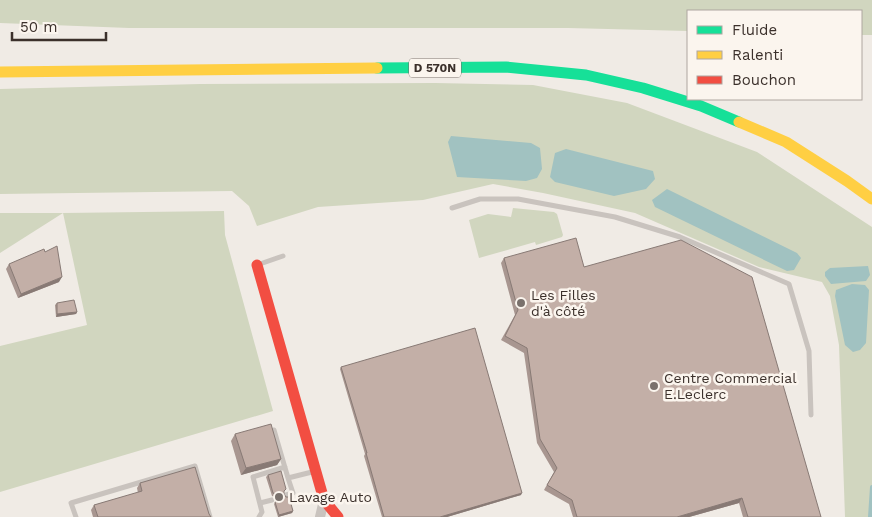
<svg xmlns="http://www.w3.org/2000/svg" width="872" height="517" viewBox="0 0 872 517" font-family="'Work Sans',sans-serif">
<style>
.green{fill:#d1d6bf}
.water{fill:#a1c2c1}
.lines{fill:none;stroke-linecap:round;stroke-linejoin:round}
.stream{stroke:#a1c2c1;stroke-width:4}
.lane{stroke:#c9c3be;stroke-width:5}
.street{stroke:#c9c3be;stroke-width:10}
.fast{stroke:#16e098;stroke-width:11}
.slow{stroke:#ffcf43;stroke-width:11}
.jam{stroke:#f24e42;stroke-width:11}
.wall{fill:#a89690}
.shaded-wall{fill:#887a75}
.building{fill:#c3afa7;stroke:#887a75}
.poi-dot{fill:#7a716c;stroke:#fbf5ee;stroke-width:2}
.labels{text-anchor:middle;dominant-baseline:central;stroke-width:5;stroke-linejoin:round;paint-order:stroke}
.shield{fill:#fbf5ee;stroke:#756b66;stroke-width:1}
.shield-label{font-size:12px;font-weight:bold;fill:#3b302b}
.poi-label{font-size:14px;fill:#3b302b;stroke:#fbf5ee;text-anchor:start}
</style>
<rect width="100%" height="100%" fill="#f0ebe5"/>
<!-- green -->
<path class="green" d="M0,0H872V35H861V11H688V31L568,28H129L0,23Z
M435,83L533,85L627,103L757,152L872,227V517H845L839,345L830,296L822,282L759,267L635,213L543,193L493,184L423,200L318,207L257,226L249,206L232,191L0,194V89L200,84Z
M513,208L554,212L557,214L563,235L562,237L536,245L535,242L479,258L469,220L488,214L511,217Z
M224,211L225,235L273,411L0,492V346L87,325L63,213L0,253V213H63Z"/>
<!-- water -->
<path class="water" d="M451,136L531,143L540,148L542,169L537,178L526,181L457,177L448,142Z
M566,149L653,171L655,179L646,189L614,196L555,182L550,177L555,153Z
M667,189L797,253L801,258L794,270L787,271L655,207L652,200Z
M868,266L870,275L866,281L831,284L825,276V272L830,268Z
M852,284L865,285L869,290L866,343L860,350L853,352L845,345L835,296L836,290Z"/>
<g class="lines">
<!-- stream -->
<path class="stream" d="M870,517L872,487"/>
<!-- lane -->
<path class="lane" d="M452,208L480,199H518L615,217L680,237L789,284L809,351L811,415
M257,265L283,256
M274,430L288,478L316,471
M286,495L293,493L288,478
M260,503L272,500
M76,517L71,503L195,466L210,517
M259,517L262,512L253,477L285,467"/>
<!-- street -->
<path class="street" d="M320,517L324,500"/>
<!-- fast -->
<path class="fast" d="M377,68L506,67L586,75L643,88L701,106L739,122"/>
<!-- slow -->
<path class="slow" d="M0,72L377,68
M739,122L786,142L847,181L872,199"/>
<!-- jam -->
<path class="jam" d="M257,265L324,500L338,517"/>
</g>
<!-- wall -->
<path class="wall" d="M504,258L584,267L821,517H743L739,503L689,517H573L569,504L544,490L554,472L537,443L524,353L501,340L515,315L501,263Z
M9,264L59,282L18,298L6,269Z
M57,303L77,312L76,314L56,317L55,305Z
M341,367L521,495L447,517H382L364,456L365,454L340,369Z
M235,434L281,459L277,465L241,475L231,441Z
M268,475L284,492V494L293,511L292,513L278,517L274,504L276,501V498L275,497L272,496L266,477Z
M140,483L209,514L211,517H93L91,510L94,505L138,493L137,488Z"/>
<!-- shaded-wall -->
<path class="shaded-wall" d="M62,277L59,282L18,298L21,294Z
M77,312L76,314L56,317L57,314Z
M281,459L277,465L241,475L246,468Z
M522,493L521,495L447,517H440Z
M742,498L739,503L689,517H677Z
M293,511L292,513L278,517L279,515Z"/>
<!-- building -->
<path class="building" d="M576,238L584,267L681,240L752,277L821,517H748L742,498L677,517H577L572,500L547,485L557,468L540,439L527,348L505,336L518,310L504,258Z
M57,246L62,277L21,294L9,264L44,249L45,252Z
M74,300L77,312L57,314V303Z
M475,328L522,493L440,517H384L366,453H367L341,367Z
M271,424L281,459L246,468L235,434Z
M195,467L209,514L211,517H98L94,505L142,491L140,483Z
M281,471L286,489L284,491V494L286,497H289L293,511L279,515L275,502L278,499V496L276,494L273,493L268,475Z"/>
<!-- markers -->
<g class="poi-dot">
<circle cx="521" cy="303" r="5"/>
<circle cx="654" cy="386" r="5"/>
<circle cx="279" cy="497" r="5"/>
</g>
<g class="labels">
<!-- shield labels -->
<rect class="shield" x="409" y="58.5" width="52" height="19" rx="4"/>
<g class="shield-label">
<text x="435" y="68">D 570N</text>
</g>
<!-- poi labels -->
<g class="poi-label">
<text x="531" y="295">Les Filles<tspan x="531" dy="16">d'à côté</tspan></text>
<text x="664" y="378">Centre Commercial<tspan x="664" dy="16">E.Leclerc</tspan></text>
<text x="289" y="497">Lavage Auto</text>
</g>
</g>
<!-- legend -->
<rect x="687" y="10" width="175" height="90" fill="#fbf5ee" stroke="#aea6a0"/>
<rect x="697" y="26" width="25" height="8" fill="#16e098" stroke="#aea6a0"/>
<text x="732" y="35" font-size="15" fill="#3b302b">Fluide</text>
<rect x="697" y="51" width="25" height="8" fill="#ffcf43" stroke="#aea6a0"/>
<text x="732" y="60" font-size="15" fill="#3b302b">Ralenti</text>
<rect x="697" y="76" width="25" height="8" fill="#f24e42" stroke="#aea6a0"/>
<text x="732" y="85" font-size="15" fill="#3b302b">Bouchon</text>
<!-- scale -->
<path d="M12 32v8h94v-8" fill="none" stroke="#3b302b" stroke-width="2.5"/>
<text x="20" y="32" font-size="15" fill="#3b302b" stroke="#fbf5ee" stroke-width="4" paint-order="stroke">50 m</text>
</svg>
